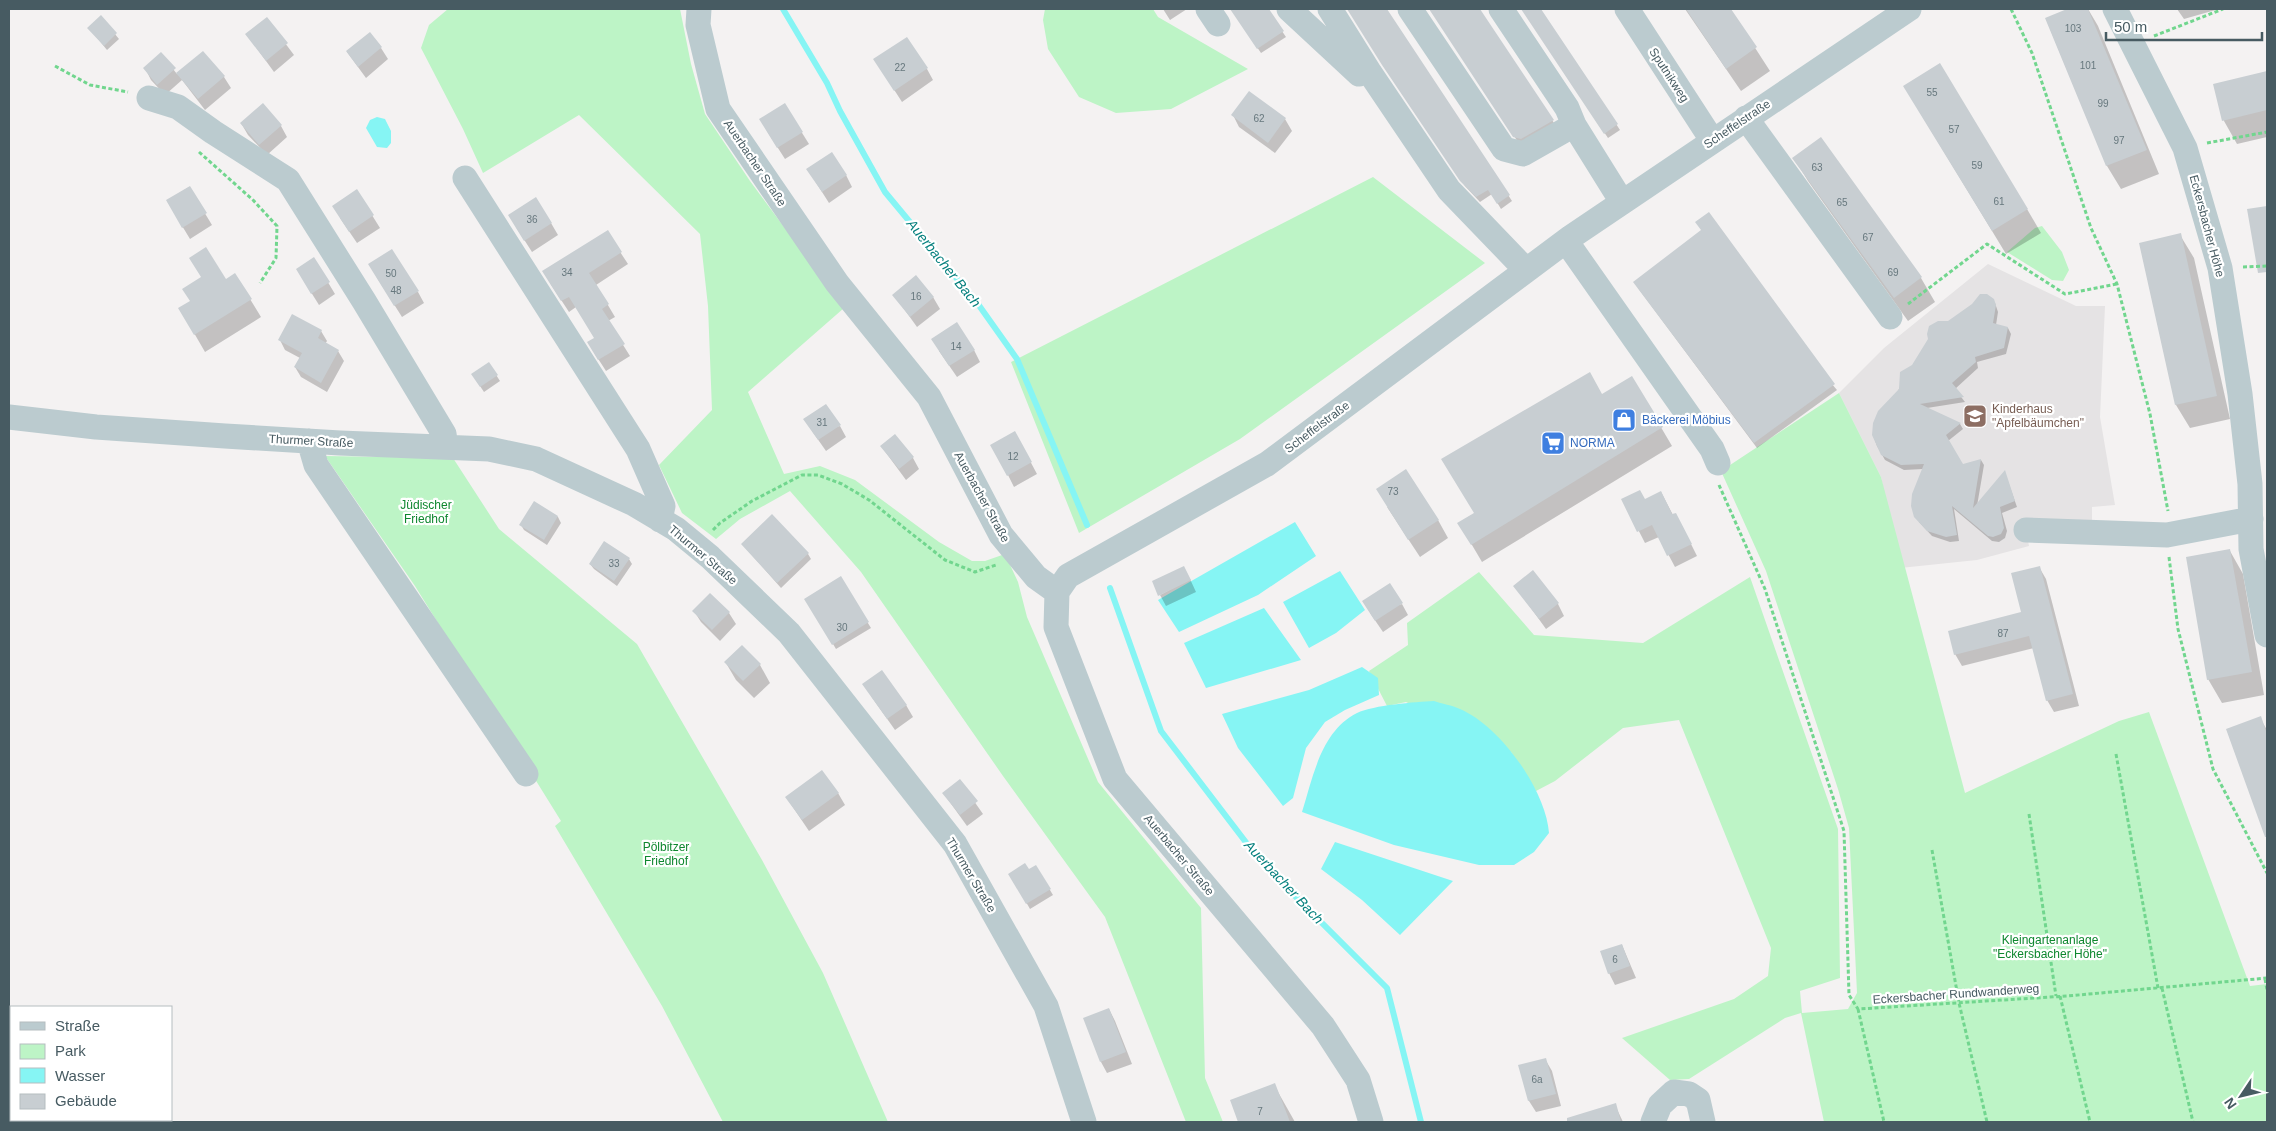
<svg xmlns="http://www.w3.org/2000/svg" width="2276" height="1131" viewBox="0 0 2276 1131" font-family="Helvetica,sans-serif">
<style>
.education{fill:#e5e3e4}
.green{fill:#bdf4c6}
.water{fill:#86f5f4}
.shadow{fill:#0003}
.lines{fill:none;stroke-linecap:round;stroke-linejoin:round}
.stream{stroke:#86f5f4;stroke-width:6}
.building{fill:#c8ced2}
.path{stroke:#71d68e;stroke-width:3;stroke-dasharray:4 2.5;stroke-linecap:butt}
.minor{stroke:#bbcbcf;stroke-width:25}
.labels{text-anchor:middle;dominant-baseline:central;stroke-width:4.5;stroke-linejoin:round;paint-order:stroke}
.number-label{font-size:10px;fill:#67787e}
.street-label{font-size:12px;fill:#475b62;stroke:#fff}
.education-label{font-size:12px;fill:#785e54;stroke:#fff;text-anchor:start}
.shop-label{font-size:12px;fill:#366cbe;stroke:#fff;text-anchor:start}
.park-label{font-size:12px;fill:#0e872f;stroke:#fff}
.water-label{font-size:14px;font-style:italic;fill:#06807e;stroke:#fff}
</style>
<rect width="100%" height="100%" fill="#f4f2f2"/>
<!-- education -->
<path class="education" d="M1988,264L2076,306H2105L2100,417L2115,505L2092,507V521L2026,530L2029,546L1977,560L1900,568L1881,477L1839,393L1884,348Z"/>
<!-- green -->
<path class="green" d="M448,9H680L691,64L705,114L750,181L844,308L748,392L784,474L820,466L855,480L939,542L972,561H985L1005,554L1018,582L1027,617L1098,782L1201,908L1205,1078L1223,1122H1186L1105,917L1003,776L861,572L790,491L740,519L716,539L682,513L659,465L712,410L708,306L700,234L579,115L483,173L463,129L421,48L429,25Z
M1045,9H1153L1158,17L1248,69L1171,109L1116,113L1079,97L1048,49L1043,20Z
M1373,177L1485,263L1240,439L1079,533L1011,362Z
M2042,226L2062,252L2069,270L2063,281L2052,280L2007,252L2035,228Z
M1839,393L1881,477L1965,793L2119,721L2149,712L2250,986L2267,984V1122H1824L1801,1013L1785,1018L1689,1079L1670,1080L1622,1038L1734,999L1768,976L1771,948L1679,720L1623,728L1555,781L1536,791L1511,752L1406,702L1387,706L1369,671L1408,645L1407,623L1479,572L1534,635L1643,643L1750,577L1838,829L1840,978L1800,991L1802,1013L1848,1009L1857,993L1849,828L1838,789L1766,571L1721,471Z
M325,456L453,458L499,529L637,644L762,860L823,973L888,1122H723L662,1006L555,826L561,821L415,586Z"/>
<!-- water -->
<path class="water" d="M377,117L385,119L391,131V143L387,148L377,147L366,128L370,120Z
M1295,522L1316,556L1258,595L1179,632L1158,600Z
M1340,571L1365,610L1336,633L1309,648L1283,602Z
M1264,608L1301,660L1206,688L1184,643Z
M1362,667L1378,678L1379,695L1345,710L1325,722L1306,748L1293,798L1283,806L1238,748L1222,714L1309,690Z
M1434,701C1442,704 1452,705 1460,709C1500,726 1546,790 1549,833L1534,852L1514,865H1479L1394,845L1302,812C1313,777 1321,731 1357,713C1374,705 1415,702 1434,701Z
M1335,842L1453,881L1400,935L1362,900L1321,869Z"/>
<!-- shadow -->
<path class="shadow" d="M1163,9H1187L1170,20Z
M1231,9H1267L1286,37L1261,53Z
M1348,9H1386L1512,201L1501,209L1492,194L1480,202L1465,186L1387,71Z
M1430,9H1478L1556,126L1524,144L1518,142Z
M1522,9H1540L1620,130L1608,138Z
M1685,9H1730L1770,71L1741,91Z
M2071,9H2088L2098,26L2159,174L2121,189L2107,166L2046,19Z
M2177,9H2219L2184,19Z
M101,17L119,39L107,50L89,28Z
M267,19L294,55L274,72L247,35Z
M381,48L388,59L366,78L347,52Z
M161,54L177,74L224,77L231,88L205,110L182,80L165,95L151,80L145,68Z
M927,69L933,80L902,102L882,71Z
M2267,72V137L2237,144L2224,121L2215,85Z
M784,104L809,144L785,159L767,131Z
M1918,109L2027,209L2041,233L2006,254Z
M1233,115L1285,119L1292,131L1275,153L1239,127Z
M241,123L281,126L287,137L267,155L248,135Z
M1820,139L1921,278L1935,302L1908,321L1808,181L1794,158Z
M846,175L852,187L829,203L815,181Z
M189,187L212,225L190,239L167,201Z
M357,191L380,228L357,243L340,218Z
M2267,207V267L2255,246L2249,210Z
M551,223L558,235L532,252L516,227Z
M1702,231L1837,390L1757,448L1638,288Z
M607,232L628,264L596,285L615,317L608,321L630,356L606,371L595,354L596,338L576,307L569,312L550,283Z
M2180,235L2194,258L2230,419L2190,428L2176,405Z
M314,259L335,294L319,305L304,281Z
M376,276L418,292L424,303L402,317Z
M226,280L250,299L261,317L205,352L190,326Z
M894,295L933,297L940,309L917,327Z
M1995,303L1998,312L1996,325L2008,328L2011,334L2006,354L1977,362L1978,368L1955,389L1965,402L1927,408L1960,424L1963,429L1948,441L1963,466L1981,460L1984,465L1977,506L2005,473L2017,507L2002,513L2007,531L2005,538L1999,542L1992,541L1954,509L1959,541L1950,542L1932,536L1919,522L1923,469L1904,470L1885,460L1877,446L1873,435L1912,366L1948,323Z
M321,331L327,341L325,344L338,351L344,361L327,392L301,377L295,367L300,358L285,350L280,340Z
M974,350L980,362L957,377L939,351Z
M489,364L500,381L484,392L476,380Z
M1632,378L1672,446L1482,562L1459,523L1475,513L1602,396Z
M840,426L846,437L826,451L812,431Z
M1021,444L1037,474L1014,487L1008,475Z
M881,446L913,458L919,469L906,480Z
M1661,492L1673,515L1682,526L1697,556L1675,567L1659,537L1645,543L1623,500H1645Z
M534,503L558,517L561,523L547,545L524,530L521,525Z
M1387,507L1438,520L1448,538L1420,557Z
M742,544L808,554L811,559L781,588Z
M2230,551L2243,574L2264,695L2222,703L2208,679Z
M629,559L632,564L617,586L594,569L590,564Z
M2039,567L2046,579L2079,706L2054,712L2047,700L2034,648L1962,666L1955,654L2023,613Z
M840,578L871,628L836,649L806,599Z
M1190,579L1196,592L1166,606L1160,595Z
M1515,586L1558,604L1564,616L1546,629Z
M1402,604L1408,615L1383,632L1370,613Z
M694,611L729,613L736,624L720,641L701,622Z
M726,663L760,665L770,683L754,698L736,680Z
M871,696L906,705L913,717L895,730Z
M2260,718L2267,730V839L2227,730Z
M960,781L983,814L967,826L944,794Z
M838,793L845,805L809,831L786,797Z
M1036,867L1053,895L1030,909L1010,874L1028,871Z
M1622,945L1636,978L1615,985L1609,973Z
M1109,1009L1115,1021L1132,1064L1107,1073L1101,1062Z
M1545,1059L1552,1071L1561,1106L1536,1112L1529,1101L1520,1066Z
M1274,1085L1295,1122H1240L1231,1101Z
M1615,1105L1623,1122H1593L1590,1112Z"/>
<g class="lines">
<!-- stream -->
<path class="stream" d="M783,9L827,83L840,111L885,192L978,304L1017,359L1087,525
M1110,588L1161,731L1261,862L1387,988L1421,1122"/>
</g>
<!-- building -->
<path class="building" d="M1230,9H1269L1284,31L1257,49Z
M1347,9H1387L1510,195L1497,204L1488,190L1476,197L1460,181L1382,65Z
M1429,9H1480L1554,120L1521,139L1513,137Z
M1521,9H1541L1618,124L1604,134Z
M1686,9H1731L1757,47L1726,69Z
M2067,9H2088L2147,150L2106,166L2045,18Z
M101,15L117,33L104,46L87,28Z
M267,17L288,43L266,61L245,34Z
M370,32L382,47L358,67L346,51Z
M907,37L928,68L894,91L873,59Z
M203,51L225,76L198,99L176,73Z
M161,52L176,68L157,85L143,68Z
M1940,63L2028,209L1992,231L1903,86Z
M2267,71V110L2222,121L2213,84Z
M1249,91L1286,118L1268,143L1231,115Z
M263,103L282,125L259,145L240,123Z
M785,103L803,132L777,148L759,119Z
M1821,137L1922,277L1894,298L1792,158Z
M832,152L847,175L822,192L806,169Z
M190,186L207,213L182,228L166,200Z
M357,189L374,215L349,232L332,206Z
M536,197L552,223L524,241L508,215Z
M2267,206V272L2258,273L2247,209Z
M1709,212L1835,384L1754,443L1633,282L1701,230L1695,222Z
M608,230L622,252L589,273L609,304L602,309L625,344L598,360L587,342L594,338L569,297L561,301L542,271Z
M2181,233L2217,396L2175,405L2139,243Z
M206,247L226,279L235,273L252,299L194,335L178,308L190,301L182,289L201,277L189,258Z
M392,249L419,291L394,306L368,264Z
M314,257L330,282L311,294L296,269Z
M916,275L934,297L910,317L892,295Z
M1980,294H1987L1994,299L1996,305L1993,323L2008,327L2004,348L1975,357L1976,362L1952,383L1964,397L1920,404L1961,423L1946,435L1963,464L1981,459L1973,508L2005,470L2015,501L2000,507L2004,528L2001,534L1993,537L1988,536L1952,506L1957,535L1946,537L1927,531L1914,517L1911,506L1912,494L1924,464L1901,465L1881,455L1872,435L1873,423L1878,411L1899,389L1900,372L1912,365L1928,339L1927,334L1929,326L1938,321H1948L1972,304Z
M292,314L322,330L318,338L339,350L321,383L294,367L302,353L278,340Z
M957,322L975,350L949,366L931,339Z
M489,362L498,375L480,387L471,374Z
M1590,372L1602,394L1632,376L1663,427L1471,545L1457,523L1474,513L1441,459Z
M826,404L841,425L818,440L803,419Z
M1015,431L1032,462L1007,476L990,445Z
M895,434L914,457L899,469L880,446Z
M1406,469L1439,520L1408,540L1376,489Z
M1640,490L1645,499L1661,491L1672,514L1676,513L1692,544L1667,556L1652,525L1637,532L1621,499Z
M534,501L558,516L544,540L519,525Z
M772,514L809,553L777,583L741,544Z
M604,541L630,558L614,581L589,564Z
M2230,549L2252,672L2207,680L2186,557Z
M1184,566L1191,580L1158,596L1152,581Z
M2040,566L2073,694L2046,701L2029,636L1954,655L1948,631L2021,612L2011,573Z
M1533,570L1559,603L1539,619L1513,586Z
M841,576L869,622L832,645L804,599Z
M1390,583L1403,603L1375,621L1362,601Z
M710,593L730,612L712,630L692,611Z
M742,645L761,664L743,681L724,662Z
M882,670L907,705L887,719L862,684Z
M2261,716L2267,734V837H2265L2226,729Z
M822,770L839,793L802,820L785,797Z
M960,779L978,801L960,815L942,793Z
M1025,863L1029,869L1036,865L1051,889L1026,904L1008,874Z
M1622,944L1630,966L1608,974L1600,951Z
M1109,1008L1126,1052L1100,1062L1083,1018Z
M1546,1058L1556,1094L1528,1101L1518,1065Z
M1275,1083L1290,1122H1238L1230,1100Z
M1616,1103L1621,1122H1567V1118Z"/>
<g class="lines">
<!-- path -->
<path class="path" d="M2011,9L2032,53L2091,228L2117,284L2150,414L2168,511
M2154,36L2223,9
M55,66L90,85L128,92
M2207,143L2267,132
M199,152L253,200L277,226L276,258L260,283
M2243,267L2267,266
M1908,304L1987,244L2065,294L2117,284
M1719,485L1765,589L1844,831L1849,995L1858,1009L2067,996L2267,978
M713,530L720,523L752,501L802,475H818L842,484L869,500L945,560L975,572L996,565
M2169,557L2178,629L2213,769L2267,873
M2116,754L2158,988
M2029,814L2056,996
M1932,850L1959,1003L1987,1122
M2265,979L2267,990
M2162,988L2193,1122
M2060,996L2090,1122
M1858,1009L1884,1122"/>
<!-- minor -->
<path class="minor" d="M699,9L698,25L718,109L837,283L929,397L1001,535L1036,577L1057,592
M1208,9L1218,24
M1289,9L1359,74
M1330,9L1370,73L1449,190L1526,270
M1410,9L1504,149L1523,154L1574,125
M1501,9L1567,108L1574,125L1622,202
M1627,9L1712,140
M2115,9L2185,148L2220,268L2240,394L2250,484L2251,549L2267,635
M149,98L178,107L213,132L288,180L364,301L444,434L446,447
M1746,118L1890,317
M465,178L638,449L663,506L660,520
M1566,241L1712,449L1718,463
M9,417L96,427L225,436L340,443L489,449L536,459L634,504L676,529L710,557L789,633L955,844L1046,1006L1084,1122
M309,441L316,465L526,774
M2026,530L2167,535L2251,519
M1371,1122L1358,1080L1323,1026L1115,779L1056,627L1057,592L1068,576L1267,464L1571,237L1909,9
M1653,1122L1660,1105L1674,1092L1689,1094L1698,1100L1703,1122"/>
</g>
<!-- icons -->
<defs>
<g id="school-square" transform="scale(1.25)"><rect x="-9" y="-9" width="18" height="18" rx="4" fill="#8d6e63" stroke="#fff"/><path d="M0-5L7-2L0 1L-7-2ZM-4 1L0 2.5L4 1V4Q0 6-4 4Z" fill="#fff"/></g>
<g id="shop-square" transform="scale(1.25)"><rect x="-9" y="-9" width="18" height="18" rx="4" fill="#3f7fe0" stroke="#fff"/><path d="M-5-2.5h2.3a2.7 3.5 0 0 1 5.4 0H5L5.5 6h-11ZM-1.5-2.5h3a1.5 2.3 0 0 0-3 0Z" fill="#fff"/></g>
<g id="supermarket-square" transform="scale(1.25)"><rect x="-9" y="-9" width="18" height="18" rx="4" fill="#3f7fe0" stroke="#fff"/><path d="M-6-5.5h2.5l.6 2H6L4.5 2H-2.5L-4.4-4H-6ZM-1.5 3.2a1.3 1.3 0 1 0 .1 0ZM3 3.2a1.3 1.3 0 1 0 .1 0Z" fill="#fff"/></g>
</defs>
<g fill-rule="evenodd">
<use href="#school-square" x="1975" y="416"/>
<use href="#shop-square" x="1624" y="420"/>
<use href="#supermarket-square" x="1553" y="443"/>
</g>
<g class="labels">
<!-- number labels -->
<g class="number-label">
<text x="2073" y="28">103</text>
<text x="2088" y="65">101</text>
<text x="900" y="67">22</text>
<text x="1932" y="92">55</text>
<text x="2103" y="103">99</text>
<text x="1259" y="118">62</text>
<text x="1954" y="129">57</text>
<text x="2119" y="140">97</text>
<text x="1977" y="165">59</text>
<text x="1817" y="167">63</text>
<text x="1999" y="201">61</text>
<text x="1842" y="202">65</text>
<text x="532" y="219">36</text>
<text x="1868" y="237">67</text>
<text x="567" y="272">34</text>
<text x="1893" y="272">69</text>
<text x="391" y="273">50</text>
<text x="396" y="290">48</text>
<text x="916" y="296">16</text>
<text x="956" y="346">14</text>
<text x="822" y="422">31</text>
<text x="1013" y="456">12</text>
<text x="1393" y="491">73</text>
<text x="614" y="563">33</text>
<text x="842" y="627">30</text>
<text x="2003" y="633">87</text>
<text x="1615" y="959">6</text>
<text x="1537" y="1079">6a</text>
<text x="1260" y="1111">7</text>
</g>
<!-- street labels -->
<g class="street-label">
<text transform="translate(1669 75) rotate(57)">Sputnikweg</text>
<text transform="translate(1737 124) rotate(-34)">Scheffelstraße</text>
<text transform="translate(755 163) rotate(56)">Auerbacher Straße</text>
<text transform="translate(2207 226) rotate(75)">Eckersbacher Höhe</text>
<text transform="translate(1317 427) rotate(-37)">Scheffelstraße</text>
<text transform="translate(311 441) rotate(3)">Thurmer Straße</text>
<text transform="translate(982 497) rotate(61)">Auerbacher Straße</text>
<text transform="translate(703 555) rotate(40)">Thurmer Straße</text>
<text transform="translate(1179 855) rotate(50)">Auerbacher Straße</text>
<text transform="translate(971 875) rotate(59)">Thurmer Straße</text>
<text transform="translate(1956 994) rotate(-4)">Eckersbacher Rundwanderweg</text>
</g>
<!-- education labels -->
<g class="education-label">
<text x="1992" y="409">Kinderhaus<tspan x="1992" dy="14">"Apfelbäumchen"</tspan></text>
</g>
<!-- shop labels -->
<g class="shop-label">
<text x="1642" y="420">Bäckerei Möbius</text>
<text x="1570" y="443">NORMA</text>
</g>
<!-- park labels -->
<g class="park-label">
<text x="426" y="505">Jüdischer<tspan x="426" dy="14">Friedhof</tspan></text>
<text x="666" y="847">Pölbitzer<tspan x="666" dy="14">Friedhof</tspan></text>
<text x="2050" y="940">Kleingartenanlage<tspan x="2050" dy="14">"Eckersbacher Höhe"</tspan></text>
</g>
<!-- water labels -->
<g class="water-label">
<text transform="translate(944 263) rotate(51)">Auerbacher Bach</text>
<text transform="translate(1284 882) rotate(47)">Auerbacher Bach</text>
</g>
</g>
<!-- border -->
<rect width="2276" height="1131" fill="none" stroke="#475b62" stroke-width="20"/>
<!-- legend -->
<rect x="10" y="1006" width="162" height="115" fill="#ffffff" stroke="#b5bdc0"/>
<rect x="20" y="1022" width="25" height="8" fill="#bbcbcf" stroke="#b5bdc0"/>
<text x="55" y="1031" font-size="15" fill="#475b62">Straße</text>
<rect x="20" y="1044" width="25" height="15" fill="#bdf4c6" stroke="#b5bdc0"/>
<text x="55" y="1056" font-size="15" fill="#475b62">Park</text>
<rect x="20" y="1068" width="25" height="15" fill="#86f5f4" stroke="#b5bdc0"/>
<text x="55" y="1081" font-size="15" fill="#475b62">Wasser</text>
<rect x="20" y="1094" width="25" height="15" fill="#c8ced2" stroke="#b5bdc0"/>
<text x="55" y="1106" font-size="15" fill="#475b62">Gebäude</text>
<!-- north arrow -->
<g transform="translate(2241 1096) rotate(235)" stroke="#ffffff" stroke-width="4" paint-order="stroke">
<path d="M0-4L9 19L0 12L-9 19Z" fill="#475b62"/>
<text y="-8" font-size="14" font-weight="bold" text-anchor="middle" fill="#475b62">N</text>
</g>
<!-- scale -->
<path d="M2106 32v8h156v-8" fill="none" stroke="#475b62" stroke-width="2.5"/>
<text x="2114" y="32" font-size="15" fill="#475b62" stroke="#ffffff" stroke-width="4" paint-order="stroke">50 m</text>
</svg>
